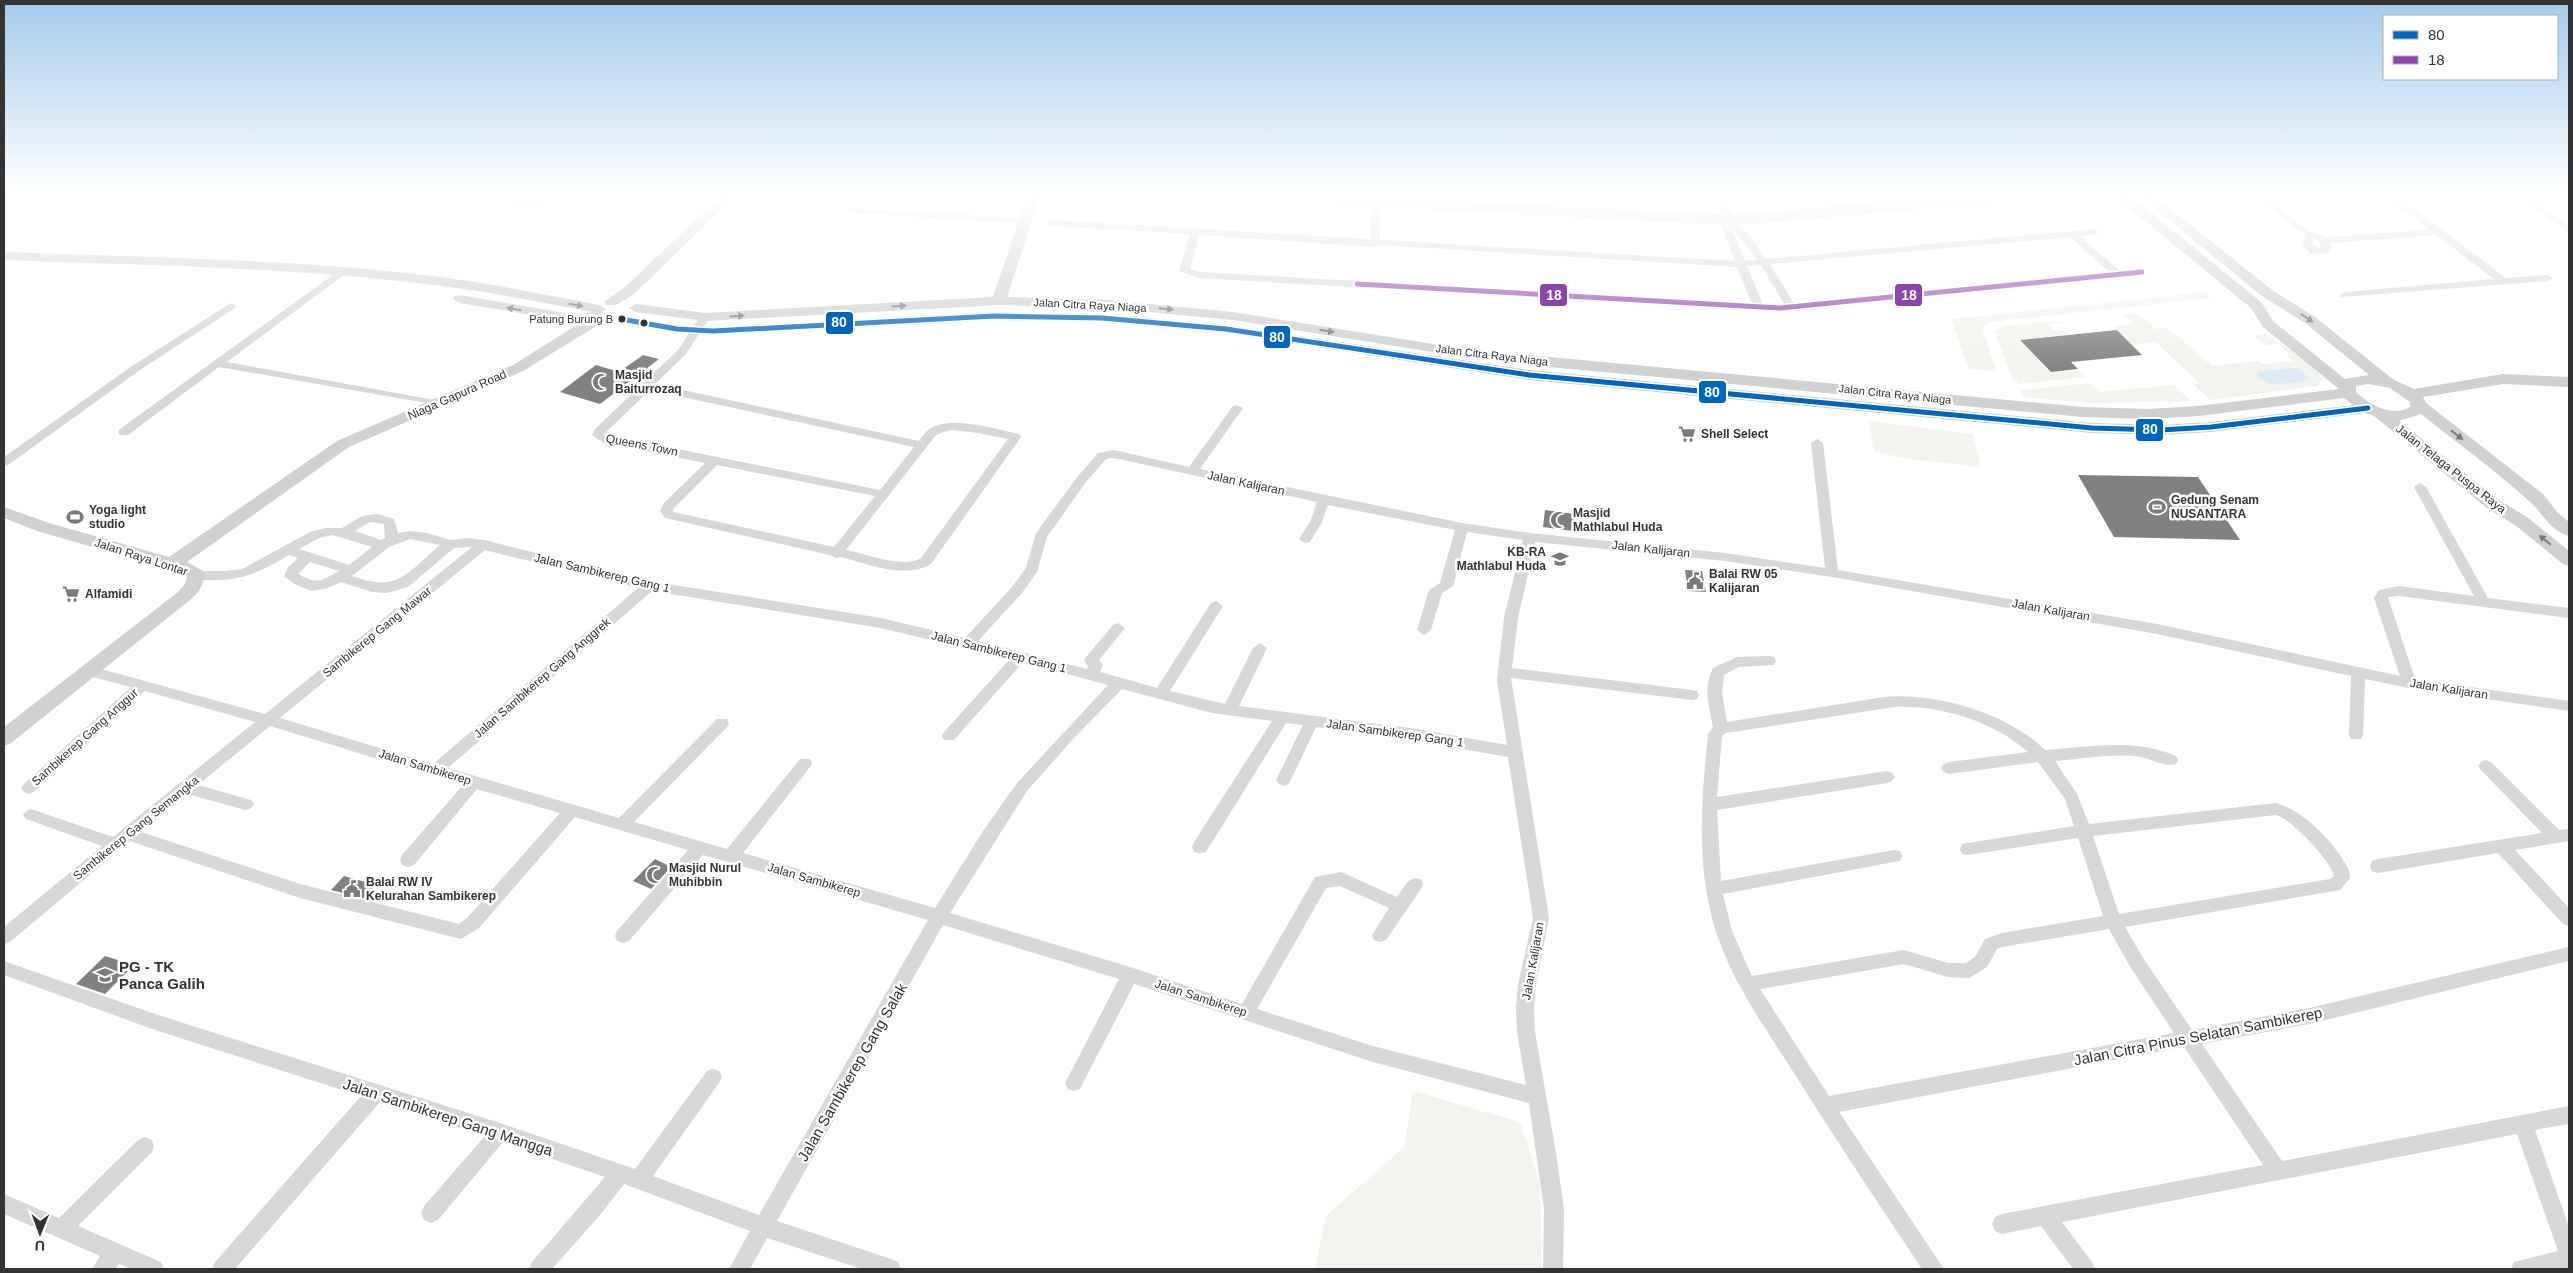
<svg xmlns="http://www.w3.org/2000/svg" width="2573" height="1273" viewBox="0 0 2573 1273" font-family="Arial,sans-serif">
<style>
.green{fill:#f1f5ed}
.water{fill:#ddebf3}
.building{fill:#818181}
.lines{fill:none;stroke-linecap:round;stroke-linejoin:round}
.street{fill:#d7d7d7;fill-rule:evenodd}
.secondary{fill:#d0d0d0;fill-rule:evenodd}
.bus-1-casing{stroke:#fff;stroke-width:8}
.bus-2-casing{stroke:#fff;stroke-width:8}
.bus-1{stroke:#0065bd;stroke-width:5}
.bus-2{stroke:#8e44ad;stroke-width:5}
.oneway{fill:#7a7a7a}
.bus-dot{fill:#333;stroke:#fff;stroke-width:2}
.labels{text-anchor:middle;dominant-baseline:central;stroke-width:5;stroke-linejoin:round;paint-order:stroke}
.far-street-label{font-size:11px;fill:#333;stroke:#fff}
.bus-label{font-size:11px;fill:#333;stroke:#fff;text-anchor:end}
.poi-label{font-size:12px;font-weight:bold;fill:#333;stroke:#fff;text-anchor:start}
.street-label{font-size:12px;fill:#333;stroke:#fff}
.near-poi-label{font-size:15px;font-weight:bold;fill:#333;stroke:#fff;text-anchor:start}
.near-street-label{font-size:15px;fill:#333;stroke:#fff}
.line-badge{stroke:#fff;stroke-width:2}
.badge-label{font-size:14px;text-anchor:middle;font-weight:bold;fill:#fff}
</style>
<rect width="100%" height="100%" fill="#fff"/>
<!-- green -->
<path class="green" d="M2205,292L2212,298L1990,322L1982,330L1997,371L1969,369L1951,319Z
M2137,313L2155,329L2168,328L2212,366L2258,361L2263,364L2293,361L2286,355L2290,354L2278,344L2265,345L2252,335L2266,334C2281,346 2315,361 2322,380L2317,386L2310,387L2210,400L2193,384L2199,383L2156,342L2133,345L2114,326L2133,324L2123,314Z
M2054,321L2063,323L2048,324L2054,331L2065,330L2069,334L2018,340L2051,373L2079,370L2086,377L2018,384L2017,381L2013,380L1995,331L2003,326Z
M2091,383L2101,392L2174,385L2191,401L2091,403L2023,397L2021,390Z
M1869,421L1973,434L1980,467L1910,459L1874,452Z
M1413,1091L1520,1122L1540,1185L1542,1269H1315L1326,1216L1404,1147Z"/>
<!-- water -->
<path class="water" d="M2292,368L2299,369L2308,377L2307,380C2291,382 2268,390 2257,375L2258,372Z"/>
<!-- building -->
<path class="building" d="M2117,330L2142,355L2071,362L2078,369L2051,372L2020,340Z
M643,355L659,359L600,404L560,392L596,365L619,372Z
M2078,475L2198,477L2240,540L2114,537Z
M1545,510L1574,514L1573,531L1543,527Z
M1685,570L1702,571L1706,592L1688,591Z
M655,859L671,867L651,889L633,881Z
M344,876L376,885L364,898L331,890Z
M105,956L134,965L105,994L76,984Z"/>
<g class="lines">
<!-- street -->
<path class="street" d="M449,193C477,193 501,200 528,201C540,201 544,193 557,193L544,204L529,207Z
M1239,193H1293L1363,198L1372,197L1377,194L1382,197L1720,214L1722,213L1711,193H1720L1733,215L1965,193H2005L2001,196L1815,213L2039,193H2081L2077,196L1741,225L1766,259L2095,229L2098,230V234L2080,236L2120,271L2142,269L2147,272L2142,275L1792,311H1759L1200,278L1179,271L1190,234L1051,226L1046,223L1051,220L1370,239L1372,206L1243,196ZM1381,207L1721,225L1735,261L1380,240ZM1731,226L1757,260L1745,261ZM1199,235L1375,247L1379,245L1737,267L1752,304L1200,272L1190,269ZM2070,237L2109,272L1795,305L1770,264ZM1761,265L1785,305H1763L1747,266Z
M2275,193H2307L2269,200L2309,231L2326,237L2429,230L2383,193H2394L2506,278L2548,275L2553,278L2548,281L2341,297L2340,295L2345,292L2494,279L2436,235L2330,243L2331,248L2327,253L2312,254L2302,246L2306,236L2256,198ZM2314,239L2320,242V248L2312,245Z
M2511,193H2522L2569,226V233Z
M853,208L1025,218L1030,221L1025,224L850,213L848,211Z
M341,269L345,270V274L227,362L440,401L444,402V406L219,367L128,435H120L118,432L120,429Z
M231,303L236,306L235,308L140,370L8,465L4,466V457L132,366Z
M705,314L710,317L686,354L655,384L919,441C922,437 925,432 929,429C951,415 996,429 1019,434L1021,437L931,564C905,580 867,563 840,557L836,558L830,555L665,518L660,511L664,503L705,463L604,443L592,435L596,428L678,350L701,315ZM650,390L914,447L880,490L604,434ZM950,430L972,432L1008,439L921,558C904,569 866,554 846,550L936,435ZM717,465L875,496L834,547L673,512L674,508Z
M1237,405L1243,408L1200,469L1462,523L1530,533L1725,553L1825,568L1811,443L1817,439L1823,443L1838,570L2157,624L2400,676L2374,598L2379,590L2399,586L2474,596L2414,487L2420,483L2426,487L2488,598L2569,608V618L2399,596L2388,597L2415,679L2569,701V711L2409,688L2365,679L2363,735L2361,739H2351L2349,735L2351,676L2157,634L1832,577L1725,561L1535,542L1518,618L1512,668L1692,690L1697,691L1699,695L1697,699L1692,700L1511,678L1549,918L1536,985L1534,1008L1535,1032L1556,1153L1564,1209L1563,1269H1543L1544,1209L1529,1103L1373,1062L1134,984L1080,1089L1074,1091L1068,1089L1065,1083L1119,979L943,925L777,1221L891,1259L898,1262L901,1269H862L767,1238L750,1269H729L750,1231L624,1184L601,1214L552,1269H529L532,1262L605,1177L503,1142L438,1220L431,1223L424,1220L421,1213L424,1206L485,1136L380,1102L235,1269H212L215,1262L361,1096L155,1030L4,975V961L155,1014L500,1123L635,1169L707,1071L713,1069L719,1071L722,1077L719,1083L653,1176L759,1215L928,920L703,855L629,941L623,943L617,941L615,936L617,931L688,850L575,817L479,928L461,939L300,898L130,841L10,942L4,944V927L102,846L26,819L23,815L26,811L31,809L113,837L255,722L145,691L34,792L29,794L24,792L21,788L24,784L131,687L85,675L83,671L85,667L90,666L265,714L472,547L454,548L408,587L387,593L372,592L341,582L328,588L312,591L296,585L284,576L288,567L298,558L289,555C263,571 240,582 208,580C202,580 194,581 190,575L197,571H226L242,569L310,532L325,528H342L362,516L377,514L394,519L398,533L410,531L427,533L450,540L469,538L484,540L649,581L881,618L965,638L1012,587L1026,568L1036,533L1078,476L1098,453L1114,450L1189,467L1233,406ZM1114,458L1317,502L1310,522L1299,539L1305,543L1310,542L1322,522L1328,505L1455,530L1440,583L1429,590L1417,630L1424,635L1431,630L1442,593L1453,586L1467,532L1523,540L1504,618L1497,680L1507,745L1417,729L1239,706L1267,648L1260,643L1253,648L1225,704L1170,691L1223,606L1216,601L1211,603L1157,688L1100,672L1103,665L1099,660L1125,628L1118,623L1113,625L1086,657L1084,661L1088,666L1087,669L978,641L1022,593L1037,572L1047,537L1086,482L1106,459ZM370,522L384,524L385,538L381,540L355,531ZM333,535L372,547L349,565L299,549L319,538ZM410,539L440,545C406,574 398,593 352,576L389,547ZM485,550L638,588L433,764L280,718ZM310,562L339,571C321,581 318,585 298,574ZM652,591L881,628L1010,659L944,732L942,736L944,740H954L1023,662L1108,685L1017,783L983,831L935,908L743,853L810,767L812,763L810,759H800L727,849L634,822L727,727L729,723L727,719H717L619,818L448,768ZM1122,689L1212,713L1272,721L1194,842L1192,847L1194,852L1200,853L1206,852L1286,723L1303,725L1276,780L1279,784L1284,786L1289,784L1316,727L1417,741L1508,757L1533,918L1518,985L1516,1008L1517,1032L1526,1085L1373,1046L1257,1009L1326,888L1340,886L1389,908L1372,935L1374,940L1380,942L1386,940L1421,889L1423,884L1421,879C1408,875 1404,888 1397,897L1341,872L1315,877L1242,1004L1130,967L950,913L1027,791L1073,739ZM270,726L463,785L402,855L400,860L402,865L408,867L414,865L477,789L560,813L467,918L459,924L300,884L141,832L187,794L246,810L251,808L254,804L251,800L198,785Z
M1769,656L1774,657L1776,661L1774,665L1739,667L1724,675L1722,693L1727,722L1884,697C1935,692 2008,713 2045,750C2091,747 2133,738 2176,756L2178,760L2176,764C2164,768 2149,757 2136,756C2109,754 2081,759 2055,761L2077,794L2089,824L2276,803C2305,811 2335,843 2349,870L2350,878L2340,890L2125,927L2143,958L2192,1030L2309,1008L2569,947V961L2309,1024L2202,1044L2282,1161L2569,1106V1124L2535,1130L2569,1227V1269H2511L2514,1262L2558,1251L2517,1134L2062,1222L2092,1262L2095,1269H2073L2041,1226L2002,1234L1995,1231L1992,1224L1995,1217L2002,1214L2263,1165L2184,1047L1839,1112L1944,1269H1922C1878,1203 1834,1137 1792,1070C1760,1020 1723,969 1710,910C1697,851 1702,793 1708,734L1713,727C1709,708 1703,686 1713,668L1737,657ZM1894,707C1939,704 1995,722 2028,752L1949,762L1944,764L1941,768L1944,772L1949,774L2038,762L2065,799L2074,826L1968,843L1962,844L1960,849L1962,854L1968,855L2078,838L2103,916L2002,933L1985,939L1975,957L1966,963H1948L1904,950L1752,976L1732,931L1723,894L1894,862L1900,861L1902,856L1900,851L1894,850L1721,881L1717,810L1887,783L1892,781L1895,777L1892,773L1887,771L1717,797L1722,736L1726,733ZM2276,815C2291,819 2331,861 2334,876L2330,879L2119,914L2093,836ZM2109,929L2131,968L2174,1033L1829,1096L1760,989L1904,964L1948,977L1969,978L1987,967L1997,949L2002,947Z
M2486,760L2491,762L2559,830L2569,829V841L2515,850L2569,908V926L2563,924L2498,853L2378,873L2372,871L2370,866L2372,861L2378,859L2542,833L2481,770L2478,766L2481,762Z
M145,1137L152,1140L154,1146L152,1152L78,1226L161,1262L164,1269H131L119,1264L115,1269H92L100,1256L4,1214V1194L59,1218L138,1140Z"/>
<!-- secondary -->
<path class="secondary" d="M724,193H738L634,294L616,305H606L604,302L624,288Z
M1028,193H1041L1007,297L1108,300L1233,312L1458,348L1528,355L2083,407L2148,409L2198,406L2339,389L2263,327L2251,308L2111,193H2126L2261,302L2273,321L2345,379L2369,375L2305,323L2262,296L2136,193H2151L2272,290L2315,317L2394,380L2414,389L2503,374L2569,377V387L2503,384L2423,397L2426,403L2543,494L2558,513L2569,522V536C2550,531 2543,513 2529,501C2495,470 2457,443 2421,414L2399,421L2499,500L2527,517L2569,551V566L2563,564L2515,525L2487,508L2374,416L2366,413L2211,432L2161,435L2092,433L1529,380L1226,333L1102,322L994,320L713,335L677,333L621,323L614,319L621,315L677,325L713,327L994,312L1102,314L1226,325L1529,370L2092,423L2161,425L2211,422L2353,405L2344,398L2198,416L2148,419L2083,417L1528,365L1458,356L1233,320L1108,308L999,305L705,321L636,312L629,308L636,304L705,313L993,297ZM2368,384L2390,388L2410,402V407C2393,418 2368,404 2356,392V386Z
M4,252C141,257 279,259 416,274C478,281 538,293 599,305L606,309L601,313L608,319L523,371L349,447L187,562L203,571L206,575L199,591L190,600L11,743L4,746V727L178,592L185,584L187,577L176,571L37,531L4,518V507L49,523L169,557L337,441L513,365L580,323L460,303L453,299L455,296L460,295L575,315L593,312C534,301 476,289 417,283C280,267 142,265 4,260Z"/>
<!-- bus-1 casing -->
<g class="bus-1-casing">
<path id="bus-1" d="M621,319L677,329L713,331L994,316L1102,318L1226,329L1529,375L2092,428L2161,430L2211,427L2368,408"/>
</g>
<!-- bus-2 casing -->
<g class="bus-2-casing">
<path id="bus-2" d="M1357,284L1780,308L2142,272"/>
</g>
<!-- bus-1 -->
<use href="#bus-1" class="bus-1"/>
<!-- bus-2 -->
<use href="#bus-2" class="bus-2"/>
</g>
<!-- one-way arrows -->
<defs><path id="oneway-solid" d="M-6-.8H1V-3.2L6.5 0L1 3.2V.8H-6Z" transform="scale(1.25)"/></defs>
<g class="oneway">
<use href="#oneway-solid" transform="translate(576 305) rotate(11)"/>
<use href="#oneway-solid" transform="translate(899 306) rotate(-3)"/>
<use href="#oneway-solid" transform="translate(514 309) rotate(-170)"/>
<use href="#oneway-solid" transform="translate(1166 309) rotate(5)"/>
<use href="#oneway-solid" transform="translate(737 316) rotate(-3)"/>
<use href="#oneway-solid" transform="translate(2307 318) rotate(34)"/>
<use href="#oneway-solid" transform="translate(1327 331) rotate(9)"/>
<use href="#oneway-solid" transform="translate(2457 435) rotate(38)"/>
<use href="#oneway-solid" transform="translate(2545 540) rotate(-141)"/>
</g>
<!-- sky -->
<linearGradient id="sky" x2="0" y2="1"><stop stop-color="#a3caec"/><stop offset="0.52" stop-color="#fff"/><stop offset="1" stop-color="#fff" stop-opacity="0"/></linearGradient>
<rect width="2573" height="372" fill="url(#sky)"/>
<!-- icons -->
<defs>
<g id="mosque-bare" transform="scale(1.35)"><path d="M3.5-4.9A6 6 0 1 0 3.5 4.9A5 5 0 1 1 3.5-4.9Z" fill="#7a7a7a" stroke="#fff" stroke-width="2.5" paint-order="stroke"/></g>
<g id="supermarket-bare" transform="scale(1.35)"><path d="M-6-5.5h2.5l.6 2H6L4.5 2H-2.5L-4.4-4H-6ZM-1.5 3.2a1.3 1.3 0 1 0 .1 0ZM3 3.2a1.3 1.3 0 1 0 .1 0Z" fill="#7a7a7a" stroke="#fff" stroke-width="2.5" paint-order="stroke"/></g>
<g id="stadium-bare" transform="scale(1.35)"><path d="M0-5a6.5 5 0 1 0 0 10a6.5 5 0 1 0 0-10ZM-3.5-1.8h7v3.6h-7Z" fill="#7a7a7a" stroke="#fff" stroke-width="2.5" paint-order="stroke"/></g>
<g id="school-bare" transform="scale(1.35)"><path d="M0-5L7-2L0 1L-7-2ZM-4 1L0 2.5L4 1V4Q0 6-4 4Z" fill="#7a7a7a" stroke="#fff" stroke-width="2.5" paint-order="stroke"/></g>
<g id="civic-bare" transform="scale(1.35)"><path d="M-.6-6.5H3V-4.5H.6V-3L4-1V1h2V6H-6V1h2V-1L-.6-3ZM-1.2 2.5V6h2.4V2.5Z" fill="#7a7a7a" stroke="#fff" stroke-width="2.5" paint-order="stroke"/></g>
</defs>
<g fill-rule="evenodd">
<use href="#mosque-bare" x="601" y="382"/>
<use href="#supermarket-bare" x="1687" y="434"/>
<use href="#stadium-bare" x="2157" y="507"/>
<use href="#stadium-bare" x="75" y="517"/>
<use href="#mosque-bare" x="1559" y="520"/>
<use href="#school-bare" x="1560" y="559"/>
<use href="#civic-bare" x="1695" y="581"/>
<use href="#supermarket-bare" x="71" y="594"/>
<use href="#mosque-bare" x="655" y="875"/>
<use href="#civic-bare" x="352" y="889"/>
<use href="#school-bare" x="105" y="975"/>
</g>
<!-- markers -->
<g class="bus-dot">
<circle cx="622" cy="319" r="4.5"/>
<circle cx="644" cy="323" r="4.5"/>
</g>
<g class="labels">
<!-- far-street labels -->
<g class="far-street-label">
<text transform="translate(1090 305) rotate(3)">Jalan Citra Raya Niaga</text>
<text transform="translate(1492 355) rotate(7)">Jalan Citra Raya Niaga</text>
<text transform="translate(1895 394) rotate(6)">Jalan Citra Raya Niaga</text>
</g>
<!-- bus labels -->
<g class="bus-label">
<text x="613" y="319">Patung Burung B</text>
</g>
<!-- poi labels -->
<g class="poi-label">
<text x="615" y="375">Masjid<tspan x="615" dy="14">Baiturrozaq</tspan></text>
<text x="1701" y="434">Shell Select</text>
<text x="2171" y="500">Gedung Senam<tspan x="2171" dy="14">NUSANTARA</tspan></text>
<text x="89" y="510">Yoga light<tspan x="89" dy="14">studio</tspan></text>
<text x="1573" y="513">Masjid<tspan x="1573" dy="14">Mathlabul Huda</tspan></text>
<text x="1546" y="552" text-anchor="end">KB-RA<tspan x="1546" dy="14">Mathlabul Huda</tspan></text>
<text x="1709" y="574">Balai RW 05<tspan x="1709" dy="14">Kalijaran</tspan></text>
<text x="85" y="594">Alfamidi</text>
<text x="669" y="868">Masjid Nurul<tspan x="669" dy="14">Muhibbin</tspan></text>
<text x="366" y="882">Balai RW IV<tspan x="366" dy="14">Kelurahan Sambikerep</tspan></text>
</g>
<!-- street labels -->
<g class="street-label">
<text transform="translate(457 395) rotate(-24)">Niaga Gapura Road</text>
<text transform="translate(642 445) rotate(11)">Queens Town</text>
<text transform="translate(2451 469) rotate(38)">Jalan Telaga Puspa Raya</text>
<text transform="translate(1246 483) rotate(12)">Jalan Kalijaran</text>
<text transform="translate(1651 549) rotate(6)">Jalan Kalijaran</text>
<text transform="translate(141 557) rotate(18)">Jalan Raya Lontar</text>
<text transform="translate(602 573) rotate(13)">Jalan Sambikerep Gang 1</text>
<text transform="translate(2051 610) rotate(10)">Jalan Kalijaran</text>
<text transform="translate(377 632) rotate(-39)">Sambikerep Gang Mawar</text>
<text transform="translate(999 652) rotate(14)">Jalan Sambikerep Gang 1</text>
<text transform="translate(542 678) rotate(-41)">Jalan Sambikerep Gang Anggrek</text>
<text transform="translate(2449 689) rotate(9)">Jalan Kalijaran</text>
<text transform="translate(1395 733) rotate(8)">Jalan Sambikerep Gang 1</text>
<text transform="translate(85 737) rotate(-42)">Sambikerep Gang Anggur</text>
<text transform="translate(425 767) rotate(17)">Jalan Sambikerep</text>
<text transform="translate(136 828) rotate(-39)">Sambikerep Gang Semangka</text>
<text transform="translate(814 880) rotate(16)">Jalan Sambikerep</text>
<text transform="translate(1533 961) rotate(-80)">Jalan Kalijaran</text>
<text transform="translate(1201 998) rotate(18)">Jalan Sambikerep</text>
</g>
<!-- near-poi labels -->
<g class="near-poi-label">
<text x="119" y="966">PG - TK<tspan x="119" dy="17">Panca Galih</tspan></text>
</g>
<!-- near-street labels -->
<g class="near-street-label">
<text transform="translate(2198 1036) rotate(-11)">Jalan Citra Pinus Selatan Sambikerep</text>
<text transform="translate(852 1072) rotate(-60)">Jalan Sambikerep Gang Salak</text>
<text transform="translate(448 1117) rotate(18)">Jalan Sambikerep Gang Mangga</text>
</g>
</g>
<g class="line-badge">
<rect x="1539" y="283" width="29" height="24" rx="5" fill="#8e44ad"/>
<rect x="1894" y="283" width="29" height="24" rx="5" fill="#8e44ad"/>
<rect x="825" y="311" width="29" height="24" rx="5" fill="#0065bd"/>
<rect x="1263" y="325" width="28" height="24" rx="5" fill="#0065bd"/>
<rect x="1698" y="380" width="29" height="24" rx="5" fill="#0065bd"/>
<rect x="2135" y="418" width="29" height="24" rx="5" fill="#0065bd"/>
</g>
<g class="badge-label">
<text x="1554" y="300">18</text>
<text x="1909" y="300">18</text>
<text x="839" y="327">80</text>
<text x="1277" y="342">80</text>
<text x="1712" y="397">80</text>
<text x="2150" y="434">80</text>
</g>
<!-- border -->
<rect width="2573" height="1273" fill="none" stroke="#333333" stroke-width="10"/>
<!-- legend -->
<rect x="2383" y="15" width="175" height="65" fill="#ffffff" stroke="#adadad"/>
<rect x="2393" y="31" width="25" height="8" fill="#0065bd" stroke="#adadad"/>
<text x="2428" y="40" font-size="15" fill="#333333">80</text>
<rect x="2393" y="56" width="25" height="8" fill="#8e44ad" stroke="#adadad"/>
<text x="2428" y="65" font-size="15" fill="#333333">18</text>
<!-- north arrow -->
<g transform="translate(40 1233) rotate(181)" stroke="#ffffff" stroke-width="4" paint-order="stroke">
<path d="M0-4L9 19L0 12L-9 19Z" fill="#333333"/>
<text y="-8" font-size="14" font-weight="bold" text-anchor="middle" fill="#333333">U</text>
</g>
</svg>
